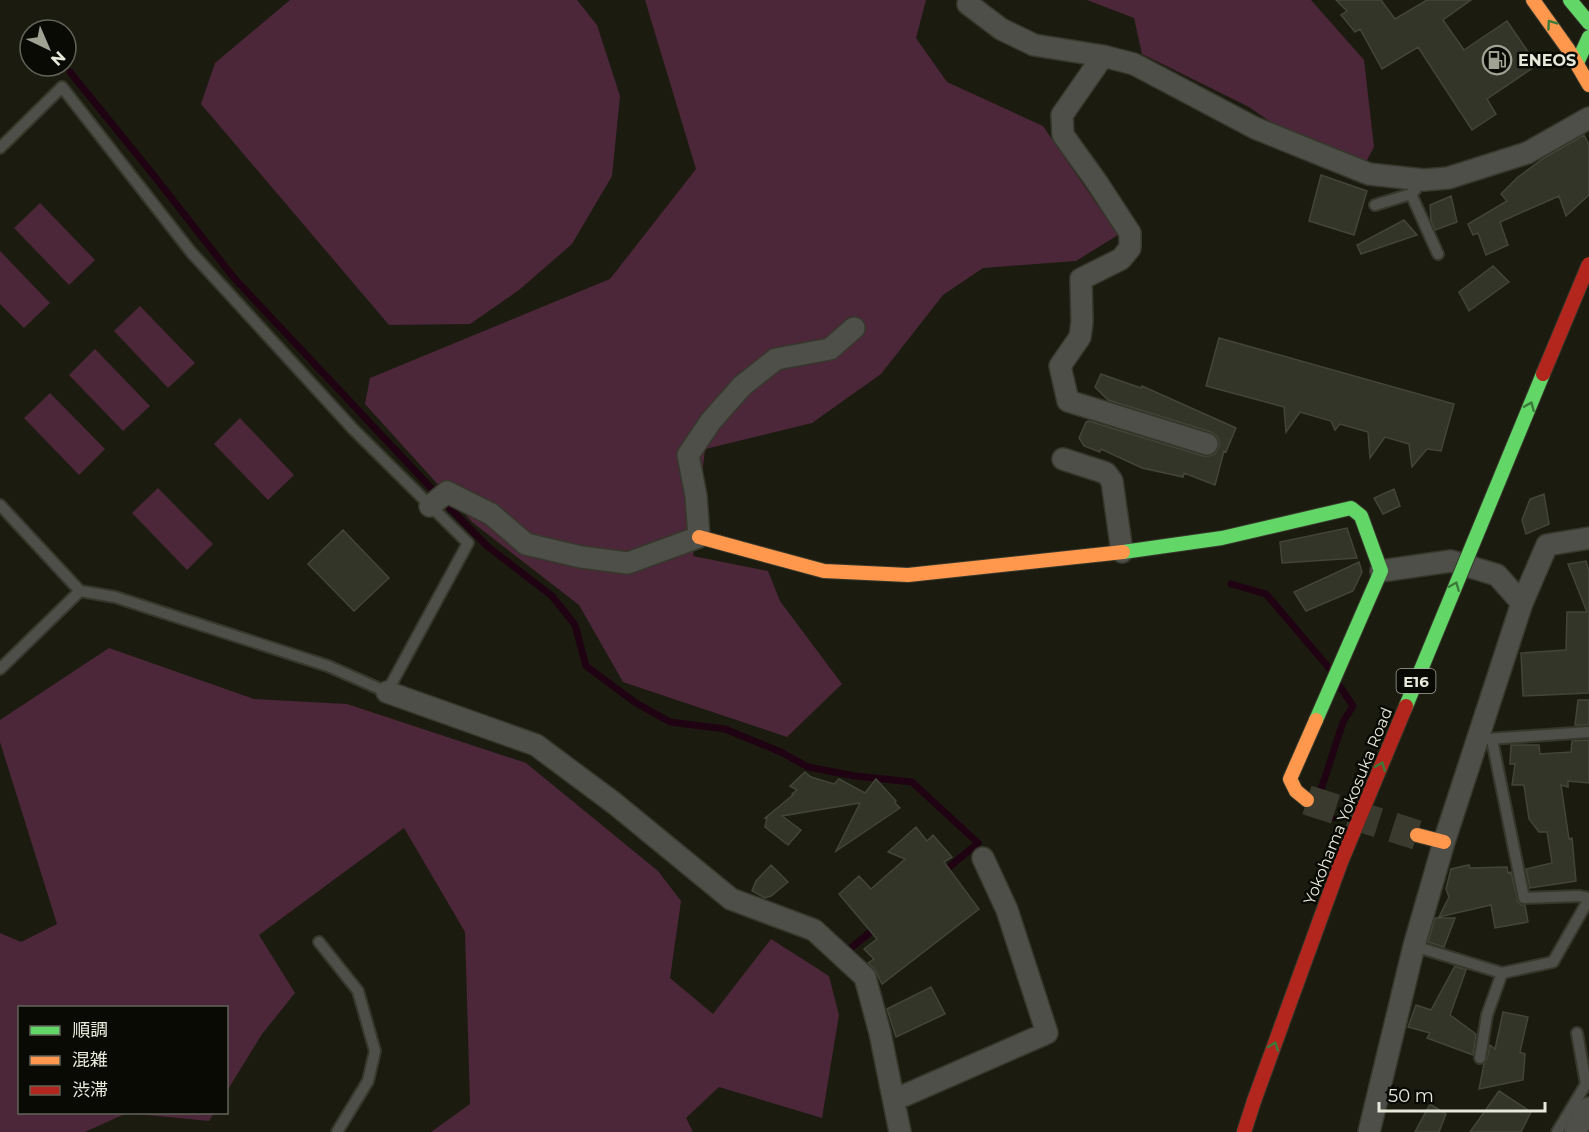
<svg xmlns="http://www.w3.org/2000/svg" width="1589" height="1132" viewBox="0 0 1589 1132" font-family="Montserrat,'Noto Sans JP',sans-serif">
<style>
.green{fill:#4c2639}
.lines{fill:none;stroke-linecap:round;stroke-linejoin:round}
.stream{stroke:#200313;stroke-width:7}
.building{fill:#333529;stroke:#434539;stroke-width:1.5}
.secondary-tunnel{stroke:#3a3b2e;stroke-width:30;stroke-dasharray:30 15;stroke-linecap:butt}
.lane-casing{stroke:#37382c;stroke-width:14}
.street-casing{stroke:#37382c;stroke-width:24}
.fast-casing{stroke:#37382c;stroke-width:16}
.slow-casing{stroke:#37382c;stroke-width:16}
.jam-casing{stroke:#37382c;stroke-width:16}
.lane{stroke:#4f4f4a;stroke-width:10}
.street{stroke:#4f4f4a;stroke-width:21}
.fast{stroke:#63d668;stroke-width:14}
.slow{stroke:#ff974d;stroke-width:14}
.jam{stroke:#b3261e;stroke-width:14}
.fast-bridge-casing{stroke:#37382c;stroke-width:16;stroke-linecap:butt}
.jam-bridge-casing{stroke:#37382c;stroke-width:16;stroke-linecap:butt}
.fast-bridge{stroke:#63d668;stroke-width:14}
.jam-bridge{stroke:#b3261e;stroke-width:14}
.oneway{stroke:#3a7a3b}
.labels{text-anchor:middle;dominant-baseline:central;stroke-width:5;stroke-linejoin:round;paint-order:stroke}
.shield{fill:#090a03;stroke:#a4a79a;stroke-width:1.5}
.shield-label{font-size:15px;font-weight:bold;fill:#e7eadb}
.poi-label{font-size:16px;font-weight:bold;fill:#e7eadb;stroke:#090a03;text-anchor:start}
.street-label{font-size:16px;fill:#e7eadb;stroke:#090a03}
</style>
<rect width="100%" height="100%" fill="#1b1c0f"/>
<!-- green -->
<path class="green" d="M290,0H577L597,25L620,96L612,176L572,244L519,290L470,324L389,325L201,104L215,63Z
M645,0H926L916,38L947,82L1043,126L1118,235L1076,261L983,268L943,295L881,374L812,423L705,449L693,556L768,571L780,601L842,684L787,737L623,682L579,605L472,522L365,404L370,378L610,279L696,169Z
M1087,0H1311L1364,60L1374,147L1356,181L1249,107L1142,54L1134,18Z
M40,203L95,260L69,285L14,228Z
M0,251L50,303L24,328L0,304Z
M140,306L195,363L168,388L114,331Z
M95,349L150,406L123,431L69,375Z
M50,393L105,449L79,475L24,418Z
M240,418L294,475L268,500L214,444Z
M158,488L213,544L187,570L132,513Z
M109,648L254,699L347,704L526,763L658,871L681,901L670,978L713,1014L771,939L829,976L839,1015L822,1118L719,1087L686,1118L693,1132H431L470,1104L465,932L404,828L259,935L295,993L262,1034L227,1091L226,1008H20V1112L214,1113L209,1121L127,1113L85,1132H0V933L21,942L57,924L0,742V720Z"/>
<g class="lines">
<!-- stream -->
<path class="stream" d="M70,72L155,177L234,278L448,506L487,546L552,596L575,625L586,666L636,703L670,722L725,729L781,752L808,767L855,776L912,782L978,843L942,873
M1231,584L1266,594L1329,668
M1332,818L1318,799L1343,722L1353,706L1339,685
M852,947L878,926"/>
</g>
<!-- building -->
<path class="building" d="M1336,0H1381L1395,19L1427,0H1471L1443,20L1464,50L1507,21L1537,65L1487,99L1496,114L1472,130L1418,47L1382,69L1360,29L1355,32L1341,15L1347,11Z
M1584,135L1589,145V195L1566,216L1559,196L1500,222L1508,245L1486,255L1478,233L1473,235L1468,224L1507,201L1501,194L1518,177L1544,158Z
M1321,175L1367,191L1354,235L1309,221Z
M1451,196L1457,222L1435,230L1431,221L1430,205Z
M1404,220L1417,235L1361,254L1357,245Z
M1493,266L1509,282L1469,311L1459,292Z
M1219,338L1454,404L1441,451L1427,449L1412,467L1409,444L1385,437L1370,458L1368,432L1340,424L1335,430L1331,421L1300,412L1286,432L1284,407L1206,386Z
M1101,374L1141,388L1142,386L1236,428L1226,452L1224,451L1215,485L1184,473L1183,477L1142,468L1101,449L1100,452L1084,446L1079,438L1086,422L1089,421L1203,456H1209L1215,454L1219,447V441L1217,436L1211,432L1108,400L1095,387Z
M1394,489L1400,506L1383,514L1374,498Z
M1544,494L1549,524L1526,534L1522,520L1530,499Z
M1347,528L1357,558L1282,563L1280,542Z
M343,530L389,578L354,611L308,564Z
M1586,561L1589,571V693L1523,696L1521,653L1566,650L1567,612H1587L1568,564Z
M1359,562L1362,572L1353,591L1306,611L1294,592Z
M1578,700H1589V725H1575Z
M1589,740V783L1568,781V787L1561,785L1569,839L1572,838L1576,881L1530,888L1526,869L1552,863L1547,832H1539L1529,819L1524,785H1512L1515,764H1510L1511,745H1539L1540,754L1571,752L1572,741Z
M805,772L811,777L834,784L839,779L865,793L876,779L896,801L895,803L900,808L836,851L860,803L782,816L801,830L788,845L765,827L767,818H765L793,795L792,794L797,790L790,786Z
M916,827L927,841L933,835L952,857L944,862L979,909L882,984L874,968L868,963L874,959L864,949L877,939L839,894L859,876L871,889L905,859L888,852Z
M771,865L788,882L771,896L765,898L752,891L756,881Z
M1469,865L1470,868L1507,867L1508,873L1511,872L1518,902L1521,905H1525L1528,922L1495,928L1491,905L1439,917L1449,897L1446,889L1451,869Z
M1435,918H1455L1444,947L1428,942Z
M1455,966L1466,970L1450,1015L1476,1034L1473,1055L1427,1038L1430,1033L1408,1027L1416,1005L1431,1010Z
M931,987L945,1014L896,1037L887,1009Z
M1503,1012L1528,1017L1520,1052L1525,1054L1523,1080L1479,1089L1484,1064L1487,1059L1490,1045L1495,1049Z
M1499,1091L1531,1112L1521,1132H1470Z
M1430,1104L1446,1114L1439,1132H1415Z"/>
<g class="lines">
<!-- secondary-tunnel -->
<path class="secondary-tunnel" d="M1307,800L1417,835"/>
<!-- lane casing -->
<g class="lane-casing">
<path id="lane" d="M0,148L62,87L191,252L354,430L468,543L387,692L328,666L115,597L80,591L0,505
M1411,194L1438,254
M1375,205L1411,194L1416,189
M0,669L80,591
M1488,739L1589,732
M1492,740L1524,898L1579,896L1589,898
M319,942L358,991L375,1051L368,1081L337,1132
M1414,946L1502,973L1553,962L1589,899
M1480,1058L1487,1015L1502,973
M1557,1132L1586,1084L1577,1033"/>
</g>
<!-- street casing -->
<g class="street-casing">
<path id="street" d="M968,4L1001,29L1034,45L1103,56L1134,64L1255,128L1369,174L1424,180L1448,178L1527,153L1589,118
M1103,56L1062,115L1063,135L1096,181L1130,233V248L1121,259L1081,279L1082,322L1080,337L1060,366L1068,401L1207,444
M1063,459L1106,473L1112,481L1122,552
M430,506L447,492L491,514L526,544L581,557L628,563L699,537L696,496L688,455L711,421L742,386L776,359L830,349L854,328
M1381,571L1451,561L1497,575L1522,603
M387,692L536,745L614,803L731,899L814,930L865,977L880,1033L900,1132
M894,1100L1047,1033L1007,910L983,858
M1369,1132L1414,946L1444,842L1522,603L1547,545L1589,538
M1575,1132L1589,1108"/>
</g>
<!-- fast casing -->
<g class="fast-casing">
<path id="fast" d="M1570,0L1589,23
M1577,63L1589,37
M1123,552L1222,538L1351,508L1361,516L1381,571L1316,720"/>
</g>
<!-- slow casing -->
<g class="slow-casing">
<path id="slow" d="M1533,0L1568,49L1589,85
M699,537L824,571L908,575L1123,552
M1307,800L1296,791L1290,779L1316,720
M1417,835L1444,842"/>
</g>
<!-- jam casing -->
<g class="jam-casing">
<path id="jam" d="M1244,1132L1254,1101"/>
</g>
<!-- lane -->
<use href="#lane" class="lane"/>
<!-- street -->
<use href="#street" class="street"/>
<!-- fast -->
<use href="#fast" class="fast"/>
<!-- slow -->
<use href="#slow" class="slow"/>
<!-- jam -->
<use href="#jam" class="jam"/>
<!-- fast-bridge casing -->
<g class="fast-bridge-casing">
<path id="fast-bridge" d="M1406,706L1543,374"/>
</g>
<!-- jam-bridge casing -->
<g class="jam-bridge-casing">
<path id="jam-bridge" d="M1543,374L1589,264
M1254,1101L1341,862L1406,706"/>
</g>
<!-- fast-bridge -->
<use href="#fast-bridge" class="fast-bridge"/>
<!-- jam-bridge -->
<use href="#jam-bridge" class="jam-bridge"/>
</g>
<!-- one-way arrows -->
<defs><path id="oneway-chevron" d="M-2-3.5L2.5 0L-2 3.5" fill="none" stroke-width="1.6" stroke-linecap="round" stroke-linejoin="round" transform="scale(1.5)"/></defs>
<g class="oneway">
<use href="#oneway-chevron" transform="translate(1551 24) rotate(-125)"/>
<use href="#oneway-chevron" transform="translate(1530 406) rotate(-67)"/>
<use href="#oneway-chevron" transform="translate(1455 586) rotate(-68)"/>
<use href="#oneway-chevron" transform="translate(1381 766) rotate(-68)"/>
<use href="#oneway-chevron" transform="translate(1274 1046) rotate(-70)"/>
</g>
<!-- icons -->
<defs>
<g id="fuel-ring" transform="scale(1.5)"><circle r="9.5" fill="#090a03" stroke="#a0a294" stroke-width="1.5"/><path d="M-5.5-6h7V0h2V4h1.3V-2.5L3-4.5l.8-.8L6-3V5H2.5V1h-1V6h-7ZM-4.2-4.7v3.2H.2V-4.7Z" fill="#a0a294"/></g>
</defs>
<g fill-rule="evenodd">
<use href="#fuel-ring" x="1497" y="60"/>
</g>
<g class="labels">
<!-- shield labels -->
<rect class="shield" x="1396.5" y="669" width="39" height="24" rx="4.5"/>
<g class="shield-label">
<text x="1416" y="681">E16</text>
</g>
<!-- poi labels -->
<g class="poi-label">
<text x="1518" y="60">ENEOS</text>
</g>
<!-- street labels -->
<g class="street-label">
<text transform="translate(1348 806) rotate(-68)">Yokohama Yokosuka Road</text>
</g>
</g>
<!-- legend -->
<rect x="18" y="1006" width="210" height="108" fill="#090a03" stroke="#626459" stroke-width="1.5"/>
<rect x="30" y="1026" width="30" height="9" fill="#63d668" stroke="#626459" stroke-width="1.5"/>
<text x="72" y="1036" font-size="18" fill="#e7eadb">順調</text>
<rect x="30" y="1056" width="30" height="9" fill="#ff974d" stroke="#626459" stroke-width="1.5"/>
<text x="72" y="1066" font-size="18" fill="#e7eadb">混雑</text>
<rect x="30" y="1086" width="30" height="9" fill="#b3261e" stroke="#626459" stroke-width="1.5"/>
<text x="72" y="1096" font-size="18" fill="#e7eadb">渋滞</text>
<!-- north arrow -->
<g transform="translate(48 48) rotate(136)"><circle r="28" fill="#090a03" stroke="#626459" stroke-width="1.5"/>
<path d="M0-4.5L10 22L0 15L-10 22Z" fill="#a0a294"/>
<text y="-9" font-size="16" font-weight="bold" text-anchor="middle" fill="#e7eadb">N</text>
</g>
<!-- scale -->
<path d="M1379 1102v9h166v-9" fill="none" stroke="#e7eadb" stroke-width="3"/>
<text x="1388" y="1102" font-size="18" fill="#e7eadb" stroke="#090a03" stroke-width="4.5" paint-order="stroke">50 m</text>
</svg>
